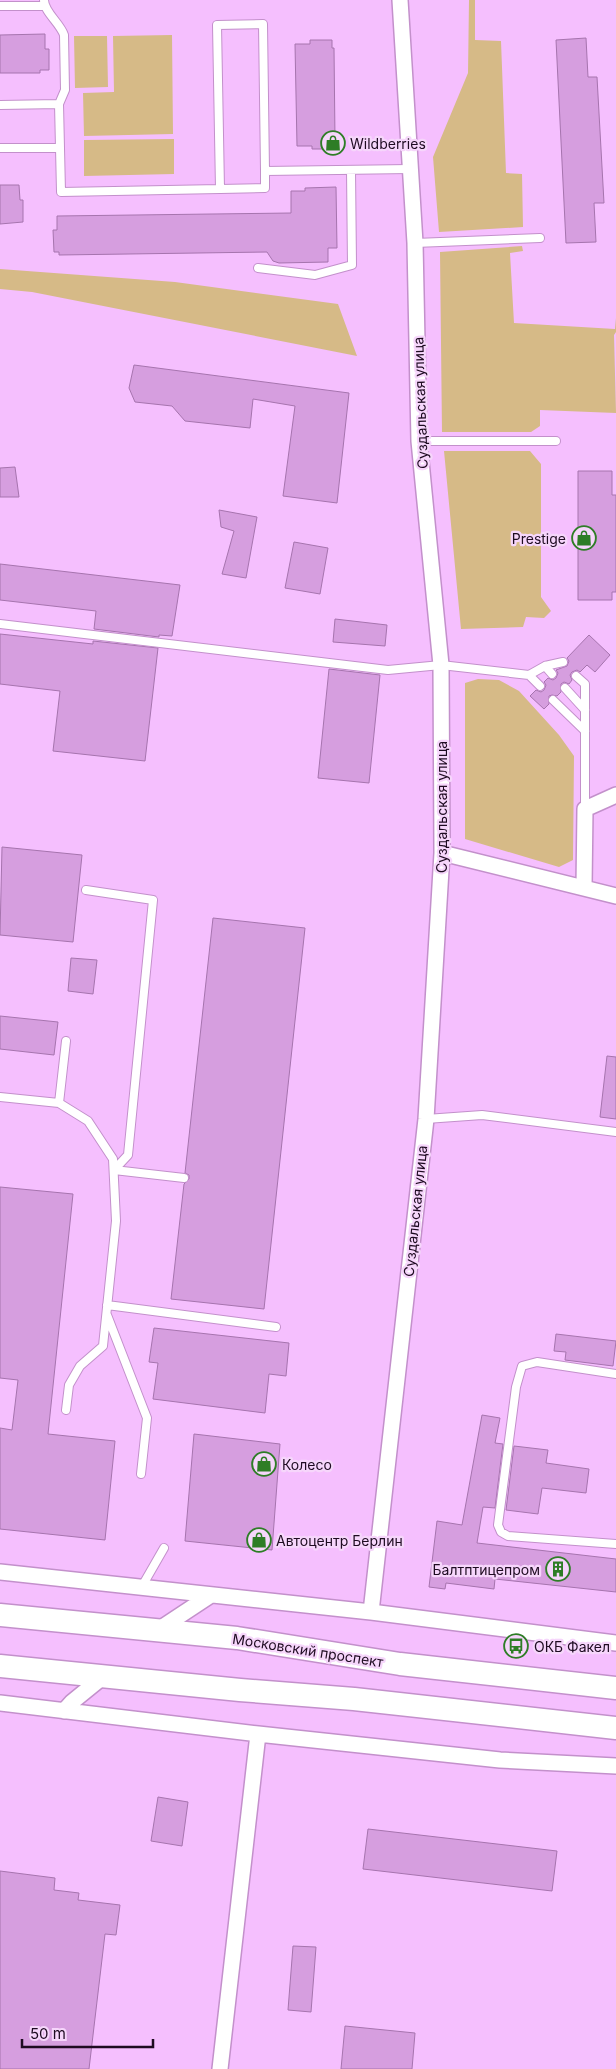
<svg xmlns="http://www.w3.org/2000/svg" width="616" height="2069" viewBox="0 0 616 2069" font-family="Inter,sans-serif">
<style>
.green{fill:#d6ba87}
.building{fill:#d69edf;stroke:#a674ae}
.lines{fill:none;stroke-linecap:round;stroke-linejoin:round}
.lane-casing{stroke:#c390cb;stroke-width:10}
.street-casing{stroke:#c390cb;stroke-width:18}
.primary-casing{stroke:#c390cb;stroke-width:25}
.lane{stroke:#fff;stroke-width:8}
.street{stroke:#fff;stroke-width:15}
.primary{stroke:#fff;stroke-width:22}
.labels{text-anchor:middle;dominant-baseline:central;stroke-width:4.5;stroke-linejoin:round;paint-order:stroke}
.poi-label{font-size:14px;fill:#1e0b21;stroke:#f6d6fb;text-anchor:start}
.street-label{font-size:14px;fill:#1e0b21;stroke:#f6d6fb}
</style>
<rect width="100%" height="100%" fill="#f5bffe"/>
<!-- green -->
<path class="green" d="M469,0H475V40L501,41L506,173L522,174L523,227L439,232L433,157L468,73Z
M172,35L173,134L84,136L83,93L114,92L113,36Z
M74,36H107L108,87L75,88Z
M174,139V174L84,176V140Z
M522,246L523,251L510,253L514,323L615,329L616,318V332L614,335L616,413L540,410V426L531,432H442L440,252Z
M0,269L175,282L338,304L357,356L32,292L0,289Z
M444,451H530L541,464V597L551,611L544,618L526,617L523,627L461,629Z
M478,679L499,680L519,691L559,735L574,756L573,860L559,867L465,839V683Z"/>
<!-- building -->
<path class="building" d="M45,34V49H49V70H40V73H0V35Z
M586,38L588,77H597L604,203H594L596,242L566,243L556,40Z
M310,40H332V48H334L335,140H333L334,149H312V146H297L295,44H310Z
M0,185H19L20,200H23V222L0,224Z
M336,187L337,248H328V262L279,263L273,261L267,252L59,255V252H54L53,230H57V216L291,213V191H305V188Z
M134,365L349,393L337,503L283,496L295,406L253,399L250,428L185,421L172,406L135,402L129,388Z
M15,467L19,497H0V468Z
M578,471H612V495H616V592H612V600H578Z
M219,510L257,517L246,578L222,574L234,531L221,527Z
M294,542L328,548L320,594L285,588Z
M0,564L180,585L172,636L159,635V637L94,629L96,611L0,600Z
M335,619L387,625L385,646L333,642Z
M0,634L93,644V641L158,648L145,761L53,751L60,691L0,684Z
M589,635L610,655L595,672L587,665L580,672L577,670L572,672L570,675L572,680L569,684L564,682L561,684V692L557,696L552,695L549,696V704L544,709L530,696L536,690L541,692L544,690L546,685L544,682L548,678L553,680L556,678L558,673L556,670L567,666L569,661L567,658Z
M329,669L380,675L369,783L318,778Z
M2,847L82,855L73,942L0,935Z
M213,918L305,928L264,1309L171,1299L184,1184L189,1179V1175L185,1173Z
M71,958L97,960L93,994L68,991Z
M0,1016L58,1022L54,1055L0,1049Z
M607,1056L616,1057V1119L600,1117Z
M0,1187L73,1194L48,1434L115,1441L105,1540L0,1529V1428L12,1430L18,1380L0,1378Z
M154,1328L289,1343L286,1376L269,1374L265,1413L153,1399L158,1363L149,1362Z
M556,1334L616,1341L613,1366L565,1360L566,1352L554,1351Z
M482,1415L500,1418L495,1443L503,1444L495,1508L483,1507L477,1543L616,1559V1592L495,1579L494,1589L446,1583L445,1589L429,1587L437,1521L462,1525Z
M194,1434L280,1444L272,1550L185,1541Z
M514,1446L548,1450L546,1463L589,1469L586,1493L542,1488L538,1514L506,1510Z
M158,1797L188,1802L182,1846L151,1841Z
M368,1829L557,1851L552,1891L363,1869Z
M0,1871L55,1878L54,1890L79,1893L78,1900L120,1905L116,1935L105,1934L89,2069H0Z
M293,1946L316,1947L311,2012L288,2010Z
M345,2026L415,2033L412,2069H341Z"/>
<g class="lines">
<!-- lane casing -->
<g class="lane-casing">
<path id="lane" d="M44,0C44,12 60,23 64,35L65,90L59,104L61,192L220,189
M0,6H44
M0,105L59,104
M0,148H60
M265,171V188L220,189L217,25L263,24L265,171L410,169
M415,243L540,238
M258,268L315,275L352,265L351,170
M419,441H556
M0,624L388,670L441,665L529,675L540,686
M545,666L552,674
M529,675L545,666L563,662
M576,676L585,684V809
M565,688L585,710
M553,700L585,731
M86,890L153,900L128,1155L114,1170L184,1178
M0,1097L59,1103L66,1041
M59,1103L88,1121L113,1159L116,1221L103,1346L80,1366L69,1385L66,1410
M426,1119L482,1115L616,1132
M107,1305L276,1327
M107,1315L147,1418L141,1474
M616,1374L537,1362L522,1366L516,1387L498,1525L501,1532L508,1536L616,1544
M141,1588L164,1548"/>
</g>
<!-- street casing -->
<g class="street-casing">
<path id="street" d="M442,853L616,896
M584,887L585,809L616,795
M0,1572L371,1612L616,1643
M371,1612L426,1119L442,853L441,665L419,441L415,243L400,0
M158,1630L211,1595
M0,1703L258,1734L500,1760L616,1766
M64,1711L72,1702L104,1676
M220,2069L258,1734"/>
</g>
<!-- primary casing -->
<g class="primary-casing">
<path id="primary" d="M0,1615L237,1638L400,1664L616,1688
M0,1666L240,1690L354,1699L616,1728"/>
</g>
<!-- lane -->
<use href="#lane" class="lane"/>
<!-- street -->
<use href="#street" class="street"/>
<!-- primary -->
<use href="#primary" class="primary"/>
</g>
<!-- icons -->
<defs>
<g id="shop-ring" transform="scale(1.25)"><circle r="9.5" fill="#f6d6fb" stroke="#2e7d26" stroke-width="1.5"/><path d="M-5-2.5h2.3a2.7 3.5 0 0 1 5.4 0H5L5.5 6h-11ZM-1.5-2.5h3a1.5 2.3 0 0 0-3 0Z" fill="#2e7d26"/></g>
<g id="building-ring" transform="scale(1.25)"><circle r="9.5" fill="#f6d6fb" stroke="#2e7d26" stroke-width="1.5"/><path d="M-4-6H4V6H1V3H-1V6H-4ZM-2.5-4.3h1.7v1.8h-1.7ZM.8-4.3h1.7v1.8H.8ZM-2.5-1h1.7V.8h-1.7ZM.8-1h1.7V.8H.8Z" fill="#2e7d26"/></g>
<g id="bus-ring" transform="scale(1.25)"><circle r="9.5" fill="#f6d6fb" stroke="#2e7d26" stroke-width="1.5"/><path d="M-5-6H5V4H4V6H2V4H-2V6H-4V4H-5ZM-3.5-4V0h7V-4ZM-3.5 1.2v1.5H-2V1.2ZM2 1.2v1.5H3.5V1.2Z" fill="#2e7d26"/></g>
</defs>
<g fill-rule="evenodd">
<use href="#shop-ring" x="333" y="143"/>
<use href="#shop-ring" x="584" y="538"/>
<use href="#shop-ring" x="264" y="1464"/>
<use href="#shop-ring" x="259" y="1540"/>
<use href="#building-ring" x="558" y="1569"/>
<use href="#bus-ring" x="516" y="1646"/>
</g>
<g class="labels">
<!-- poi labels -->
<g class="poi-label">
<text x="350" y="143">Wildberries</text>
<text x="566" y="538" text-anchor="end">Prestige</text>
<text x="282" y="1464">Колесо</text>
<text x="276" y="1540">Автоцентр Берлин</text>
<text x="540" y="1569" text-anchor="end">Балтптицепром</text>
<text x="534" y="1646">ОКБ Факел</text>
</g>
<!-- street labels -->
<g class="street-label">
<text transform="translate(420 403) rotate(-92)">Суздальская улица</text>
<text transform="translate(441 807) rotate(-90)">Суздальская улица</text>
<text transform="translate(415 1211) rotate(-84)">Суздальская улица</text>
<text transform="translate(308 1650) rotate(9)">Московский проспект</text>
</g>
</g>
<!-- scale -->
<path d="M22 2039v8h131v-8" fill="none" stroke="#1e0b21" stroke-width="2.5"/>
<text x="30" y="2039" font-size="15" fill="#1e0b21" stroke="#f6d6fb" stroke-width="4" paint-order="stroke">50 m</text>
</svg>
